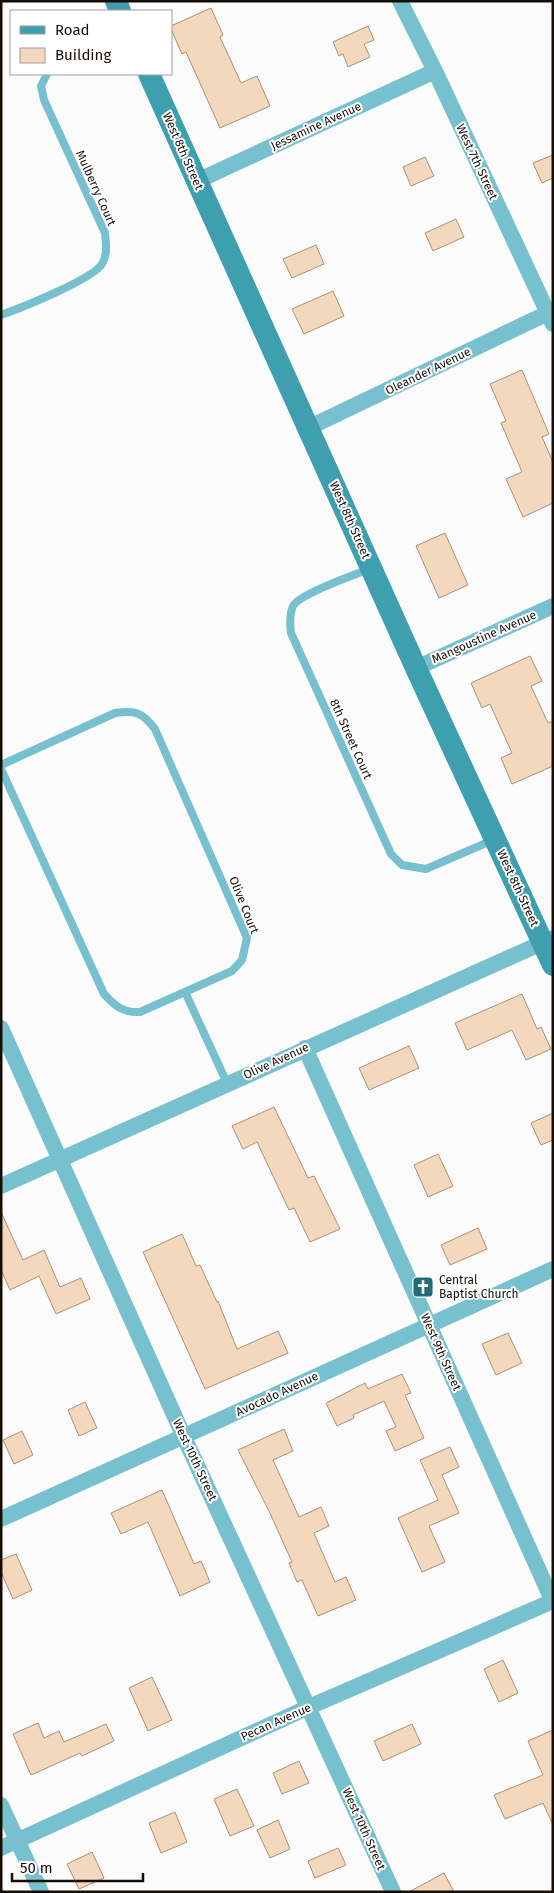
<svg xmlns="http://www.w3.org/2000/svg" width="554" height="1893" viewBox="0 0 554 1893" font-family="'Fira Sans',sans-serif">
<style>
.building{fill:#f4d8be;stroke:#aa9078}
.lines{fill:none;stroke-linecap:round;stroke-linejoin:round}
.lane{stroke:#77c0cd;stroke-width:8}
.street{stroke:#77c0cd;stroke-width:16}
.secondary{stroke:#3e9fae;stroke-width:22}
.labels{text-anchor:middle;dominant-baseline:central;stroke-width:4;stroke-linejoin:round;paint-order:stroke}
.street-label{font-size:12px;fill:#160d05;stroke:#fff}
.poi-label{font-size:12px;fill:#160d05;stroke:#fff;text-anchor:start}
</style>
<rect width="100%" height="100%" fill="#fbfbfb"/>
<!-- building -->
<path class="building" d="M211,8L223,35L220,37L241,83L257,76L270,106L220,128L186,52L182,54L171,29V26Z
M368,26L374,40L364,44L370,57L348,67L343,54L339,56L333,42Z
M553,155V178L542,183L533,163Z
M425,157L434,176L411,186L403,167Z
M456,219L464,237L433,251L425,233Z
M316,245L324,264L292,278L283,259Z
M333,291L344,316L304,334L292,309Z
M522,370L549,434L542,437L553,462V503L523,517L506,479L522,472L501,423L506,421L490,384Z
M445,533L468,585L439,598L416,546Z
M530,656L542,681L531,686L548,723L553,721V766L512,784L501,758L512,753L490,704L482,708L471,683Z
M522,994L537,1029L541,1027L551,1049L526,1060L512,1030L467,1050L455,1023Z
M409,1046L419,1068L369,1090L359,1068Z
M274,1107L308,1178L314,1176L340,1229L310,1242L294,1208L289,1210L257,1142L243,1149L232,1126Z
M553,1113V1140L541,1145L531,1123Z
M438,1154L453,1186L428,1197L414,1165Z
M1,1212L23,1260L44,1250L60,1287L81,1278L90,1299L56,1314L39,1276L10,1290L1,1270Z
M478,1228L487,1249L450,1265L441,1245Z
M182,1234L196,1266L200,1265L217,1302L218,1301L237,1349L278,1331L288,1353L205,1389L143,1252Z
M508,1333L522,1363L496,1375L482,1344Z
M402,1374L411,1393L405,1395L424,1438L395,1451L386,1431L396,1427L384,1401L353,1415L354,1418L337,1426L326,1403L365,1383L368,1389Z
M85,1402L97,1428L79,1436L68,1410Z
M284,1429L293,1451L273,1460L299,1517L321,1507L329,1526L314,1533L335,1582L346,1577L356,1600L318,1616L302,1580L297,1582L289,1563L292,1562L269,1511L238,1450Z
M22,1431L33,1455L14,1464L3,1440Z
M450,1447L459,1467L442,1475L459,1513L429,1526L445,1562L422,1572L398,1518L438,1500L420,1460Z
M162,1490L194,1564L201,1561L210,1582L180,1596L148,1522L121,1534L111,1513Z
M16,1554L32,1590L13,1599L1,1572V1560Z
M503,1660L518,1693L499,1702L484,1669Z
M152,1677L172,1720L148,1731L129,1688Z
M38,1723L44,1738L59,1731L64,1742L106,1724L114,1741L82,1756L80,1753L31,1775L13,1734Z
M412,1724L421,1744L383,1761L374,1741Z
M553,1730V1825L543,1803L505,1819L494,1795L543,1775L528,1741Z
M299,1761L309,1783L282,1794L273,1773Z
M237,1789L254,1826L230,1836L214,1799Z
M175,1812L187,1842L161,1853L149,1823Z
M278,1820L290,1849L270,1858L257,1830Z
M338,1848L346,1865L315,1878L308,1861Z
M92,1852L104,1878L79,1889L67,1864Z
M444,1873L454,1892H409Z"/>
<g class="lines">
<!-- lane -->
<path class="lane" d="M1,315C21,308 93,279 102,264C108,254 106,244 105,233L44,100L41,86L47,74
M369,569C354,575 299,594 293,606C289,615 290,625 291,633L391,854L402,865L426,869L493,840
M1,765L115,713C135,710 142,712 155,729L247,938L242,960L232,971L140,1012C123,1013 115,1006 104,994L1,769
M185,992L227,1083"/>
<!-- street -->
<path class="street" d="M400,1L435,71L553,324
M197,181L435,71
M308,428L548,313
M416,668L553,606
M1,1028L184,1437L393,1892
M305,1048L553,1602
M1,1186L553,938
M1,1519L553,1269
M1,1805L41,1892
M1,1848L309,1707L553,1601"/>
<!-- secondary -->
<path class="secondary" d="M116,1L120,11
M149,74L416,668L553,965"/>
</g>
<!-- icons -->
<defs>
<g id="church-square" transform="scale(1.125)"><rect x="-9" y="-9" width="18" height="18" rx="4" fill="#236c77" stroke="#fff"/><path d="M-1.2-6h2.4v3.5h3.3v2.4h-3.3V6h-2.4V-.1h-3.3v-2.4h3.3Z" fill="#fff"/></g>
</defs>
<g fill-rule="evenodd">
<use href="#church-square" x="423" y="1287"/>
</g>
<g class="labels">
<!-- street labels -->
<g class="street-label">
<text transform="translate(316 126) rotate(-25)">Jessamine Avenue</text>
<text transform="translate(183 151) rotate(66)">West 8th Street</text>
<text transform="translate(477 162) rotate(65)">West 7th Street</text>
<text transform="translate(96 188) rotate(66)">Mulberry Court</text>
<text transform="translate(428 371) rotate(-26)">Oleander Avenue</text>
<text transform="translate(350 520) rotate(66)">West 8th Street</text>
<text transform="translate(484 637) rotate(-24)">Mangoustine Avenue</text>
<text transform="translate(351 739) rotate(66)">8th Street Court</text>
<text transform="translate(518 888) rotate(65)">West 8th Street</text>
<text transform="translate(244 905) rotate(68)">Olive Court</text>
<text transform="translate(276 1061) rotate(-25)">Olive Avenue</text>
<text transform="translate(441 1352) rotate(66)">West 9th Street</text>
<text transform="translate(277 1394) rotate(-25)">Avocado Avenue</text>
<text transform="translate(195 1460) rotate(65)">West 10th Street</text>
<text transform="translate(276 1722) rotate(-24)">Pecan Avenue</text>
<text transform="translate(364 1829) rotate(66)">West 10th Street</text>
</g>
<!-- poi labels -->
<g class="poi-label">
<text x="439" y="1280">Central<tspan x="439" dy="14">Baptist Church</tspan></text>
</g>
</g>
<!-- border -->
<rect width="554" height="1893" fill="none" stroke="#160d05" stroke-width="5"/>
<!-- legend -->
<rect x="10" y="10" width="162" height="65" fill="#ffffff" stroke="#a29e9b"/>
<rect x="20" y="26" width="25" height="8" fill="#3e9fae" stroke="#a29e9b"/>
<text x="55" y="35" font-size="15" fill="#160d05">Road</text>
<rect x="20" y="48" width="25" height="15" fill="#f4d8be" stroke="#a29e9b"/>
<text x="55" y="60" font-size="15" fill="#160d05">Building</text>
<!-- scale -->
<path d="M12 1873v8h131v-8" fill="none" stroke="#160d05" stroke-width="2.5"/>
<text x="20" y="1873" font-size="15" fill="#160d05" stroke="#ffffff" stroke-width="4" paint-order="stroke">50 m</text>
</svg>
